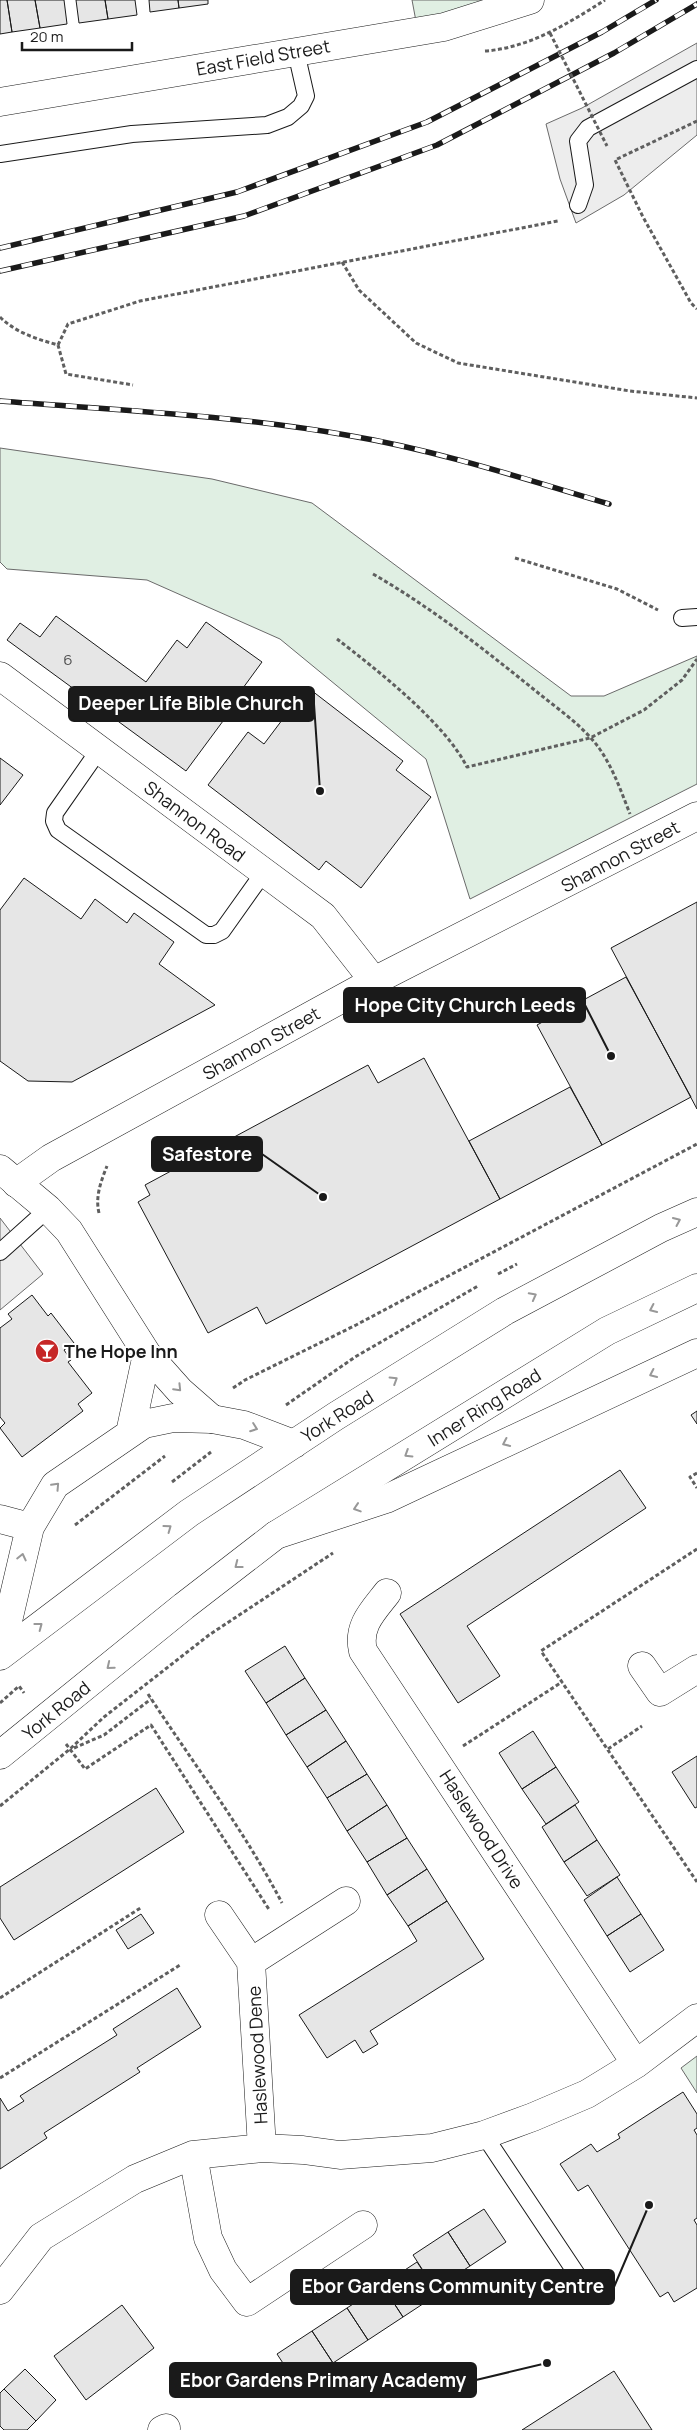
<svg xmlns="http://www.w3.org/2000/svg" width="697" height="2430" viewBox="0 0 697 2430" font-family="Manrope,sans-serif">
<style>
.green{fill:#e0efe3;stroke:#6a6a6a}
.parking{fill:#ededed;stroke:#6a6a6a}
.building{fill:#e6e6e6;stroke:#1a1a1a}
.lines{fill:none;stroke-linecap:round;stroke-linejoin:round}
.service-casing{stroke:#1a1a1a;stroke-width:18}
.minor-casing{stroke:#1a1a1a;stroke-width:29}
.tertiary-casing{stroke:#1a1a1a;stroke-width:29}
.trunk-casing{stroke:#1a1a1a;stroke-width:29}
.motorway-casing{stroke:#1a1a1a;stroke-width:29}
.path{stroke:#5f5f5f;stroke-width:3;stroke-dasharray:4 2.5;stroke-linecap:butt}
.service{stroke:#fff;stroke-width:16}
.minor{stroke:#fff;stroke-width:28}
.tertiary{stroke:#fff;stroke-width:28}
.trunk{stroke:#fff;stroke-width:28}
.motorway{stroke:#fff;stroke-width:28}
.rail-casing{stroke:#1a1a1a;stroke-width:5.5}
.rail{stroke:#fff;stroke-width:4;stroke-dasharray:11;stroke-linecap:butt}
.path-bridge{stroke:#5f5f5f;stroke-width:3;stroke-dasharray:4 2.5;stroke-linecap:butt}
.oneway{stroke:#989898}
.labels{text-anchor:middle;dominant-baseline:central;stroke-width:4;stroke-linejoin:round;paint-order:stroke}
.number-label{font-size:15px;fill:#4d4d4d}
.street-label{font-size:18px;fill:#1a1a1a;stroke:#fff}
.poi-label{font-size:18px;font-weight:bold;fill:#1a1a1a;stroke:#fff;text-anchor:start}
.leader{fill:none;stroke:#1a1a1a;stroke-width:2}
.callout-dot{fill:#1a1a1a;stroke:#fff;stroke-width:2}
.callout{fill:#1a1a1a;stroke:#1a1a1a;stroke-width:2}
.callout-label{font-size:19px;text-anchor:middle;font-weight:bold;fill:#fff}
</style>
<rect width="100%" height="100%" fill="#fff"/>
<!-- green -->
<path class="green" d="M412,0H530L418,32Z
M0,448L212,479L312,503L571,696H604L697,656V784L470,899L426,759L280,639L147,580L7,569L0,562Z
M697,2056V2093L681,2068Z"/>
<!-- parking -->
<path class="parking" d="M697,43V135L624,195L576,223L560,179L546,124L582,108Z
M0,1218L43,1274L0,1310Z"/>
<!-- building -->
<path class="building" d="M0,0H7L12,32L0,34Z
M7,0H35L40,28L12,32Z
M35,0H64L67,24L40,28Z
M76,0H105L108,19L79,23Z
M105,0H135L137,15L108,19Z
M149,0H178L179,8L150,12Z
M178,0H208V4L179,8Z
M56,616L146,682L177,640L187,648L206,622L262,662L243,688L246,690L186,771L7,640L20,623L40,637Z
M307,687L403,761L396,770L431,797L361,888L326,861L319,870L208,785L248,732L264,744Z
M0,758L23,775L0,805Z
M24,878L81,919L95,899L127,923L134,913L174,942L159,964L215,1005L72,1082L28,1081L0,1061V910Z
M697,902V1109L611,948Z
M626,977L691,1097L602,1145L537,1025Z
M424,1058L500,1199L266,1324L257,1307L208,1333L138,1202L150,1195L145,1185L368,1065L378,1083Z
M570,1087L602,1145L500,1199L469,1141Z
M32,1295L48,1316L51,1313L74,1343L64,1350L71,1360L68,1362L92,1393L78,1404L83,1411L22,1457L0,1428L5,1423L0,1417V1328L12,1319L8,1314Z
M697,1411V1424L691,1415Z
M620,1470L646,1508L467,1626L500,1676L458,1703L400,1614Z
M285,1646L305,1678L266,1703L245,1671Z
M305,1678L326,1710L286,1735L266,1703Z
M326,1710L346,1741L307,1767L286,1735Z
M533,1731L556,1767L522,1789L499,1753Z
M346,1741L367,1774L327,1798L307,1767Z
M697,1756V1807L695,1808L672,1772Z
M556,1767L579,1802L546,1824L522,1789Z
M367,1774L387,1805L347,1831L327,1798Z
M156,1788L184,1832L14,1940L0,1918V1887Z
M387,1805L407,1838L367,1862L347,1831Z
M575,1805L597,1840L564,1862L542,1827Z
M407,1838L427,1869L387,1895L367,1862Z
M597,1840L620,1875L587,1896L564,1862Z
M427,1869L447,1901L408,1926L387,1895Z
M617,1877L641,1914L607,1936L584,1900Z
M447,1901L484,1959L370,2031L378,2044L363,2053L355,2040L327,2058L299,2015L417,1941L408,1926Z
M141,1914L154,1933L128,1949L116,1930Z
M641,1914L664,1950L630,1972L607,1936Z
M177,1988L201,2027L137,2068L140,2072L44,2133L47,2138L0,2169V2098L8,2111L24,2101L20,2096L117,2035L113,2029Z
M683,2092L697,2114V2128L694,2130L697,2135V2218L694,2220L697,2225V2288L674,2302L668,2292L660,2297L588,2185L578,2191L560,2164L591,2144L597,2152L620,2138L618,2134Z
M484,2209L506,2242L470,2266L448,2232Z
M448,2232L470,2266L435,2289L413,2255Z
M417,2262L438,2294L403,2317L382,2285Z
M382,2285L403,2317L368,2340L347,2308Z
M122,2305L154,2348L86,2400L54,2356Z
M347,2308L368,2340L333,2363L312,2331Z
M312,2331L333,2363L298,2386L277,2354Z
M25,2369L56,2400L36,2421L4,2389Z
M614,2371L652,2430H522Z
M4,2389L36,2421L27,2430H4L0,2426V2393Z"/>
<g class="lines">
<!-- service casing -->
<g class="service-casing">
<path id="service" d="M0,154L132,134L267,125L288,117L301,106L306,96L296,52
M578,205L585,185L578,141L588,128L697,69
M682,618L697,617
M99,750L55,813L54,821L58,830L206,935H214L222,931L264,872
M0,1252L48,1209
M484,2135L584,2285"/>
</g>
<!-- minor casing -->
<g class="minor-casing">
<path id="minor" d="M0,102L444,27L530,0
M0,676L323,916L374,981
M16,1183L51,1158L374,981L697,816
M387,1593C373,1611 357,1626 363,1651L636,2064
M642,1666L660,1692L697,1669
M219,1915L251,1962
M262,2148L251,1962L346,1901
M193,2155L208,2238L223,2270L247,2302L363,2225
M0,2290L41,2237L135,2179L193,2155L262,2148L303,2150L340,2155L432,2148L484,2135L533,2117L587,2094L636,2064L697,2018
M162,2430L166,2428"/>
</g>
<!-- tertiary casing -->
<g class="tertiary-casing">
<path id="tertiary" d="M0,1169L48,1209L69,1231L147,1354L180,1391L212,1419
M130,1433L147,1354
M0,1519L30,1527
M0,1655L30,1527L55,1485L144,1424L173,1418L212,1419"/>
</g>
<!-- trunk casing -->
<g class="trunk-casing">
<path id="trunk" d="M212,1419L244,1425L294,1444
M0,1656L189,1513L336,1416L505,1311L661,1228L697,1212
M0,1755L184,1606L276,1535L386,1499L697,1353"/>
</g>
<!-- motorway casing -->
<g class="motorway-casing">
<path id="motorway" d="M276,1535L607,1331L697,1288"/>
</g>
<!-- path -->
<path class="path" d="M485,51C529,48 569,23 605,0
M697,121L615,160L643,217L691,303L697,309
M342,262L359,290L416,343L458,363L630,391L697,398
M0,317C16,333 37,339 58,345L66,374L133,385
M58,345L68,324L140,301L558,221
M515,558L617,589L658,610
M373,574C432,608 485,650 537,692C558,709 583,726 599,748C613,768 621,791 630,814
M337,639C376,669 445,723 467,767L590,738L644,710L682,680L697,659
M99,1213C95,1197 101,1181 107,1166
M498,1274L517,1264
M233,1388L245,1380L356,1325L697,1144
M286,1405L355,1357L478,1286
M697,1473L690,1477L697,1488
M172,1482L211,1452
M75,1525L165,1456
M697,1549L541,1651L697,1882
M148,1694C193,1763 244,1830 282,1903
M0,1703L19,1686L24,1693
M66,1744L85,1769L151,1725L270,1911
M463,1746L562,1682
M74,1748L104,1735L151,1699
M608,1749L642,1726
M0,1806L70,1749L104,1717L209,1635L333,1553
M0,1998L142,1907
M0,2078L180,1965"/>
<!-- service -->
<use href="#service" class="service"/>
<!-- minor -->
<use href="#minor" class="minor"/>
<!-- tertiary -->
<use href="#tertiary" class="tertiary"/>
<!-- trunk -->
<use href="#trunk" class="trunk"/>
<!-- motorway -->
<use href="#motorway" class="motorway"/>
<!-- rail casing -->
<g class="rail-casing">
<path id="rail" d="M0,248L237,192L427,122L602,32L656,0
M0,271L244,216L437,145L614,53L697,4
M0,401C115,410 232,415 346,435C436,450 522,478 609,504"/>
</g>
<!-- rail -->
<use href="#rail" class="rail"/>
<!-- path-bridge -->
<path class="path-bridge" d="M550,33L607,146"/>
</g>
<!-- one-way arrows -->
<defs><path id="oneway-chevron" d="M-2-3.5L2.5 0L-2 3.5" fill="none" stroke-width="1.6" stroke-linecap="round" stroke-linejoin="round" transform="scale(1.25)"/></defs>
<g class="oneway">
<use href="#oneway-chevron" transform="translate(677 1221) rotate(-24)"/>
<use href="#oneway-chevron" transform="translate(533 1296) rotate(-28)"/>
<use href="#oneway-chevron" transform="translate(653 1309) rotate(155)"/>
<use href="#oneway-chevron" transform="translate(653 1374) rotate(155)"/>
<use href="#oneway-chevron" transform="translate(394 1380) rotate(-32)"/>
<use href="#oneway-chevron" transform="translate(178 1388) rotate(46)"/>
<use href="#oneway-chevron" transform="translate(254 1428) rotate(20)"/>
<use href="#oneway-chevron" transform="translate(506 1443) rotate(155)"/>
<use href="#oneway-chevron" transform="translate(408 1454) rotate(148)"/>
<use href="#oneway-chevron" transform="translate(56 1486) rotate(-47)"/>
<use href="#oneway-chevron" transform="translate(357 1508) rotate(162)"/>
<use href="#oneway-chevron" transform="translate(168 1528) rotate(-36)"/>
<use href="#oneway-chevron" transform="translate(22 1557) rotate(-77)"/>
<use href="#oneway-chevron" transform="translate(238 1565) rotate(142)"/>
<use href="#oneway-chevron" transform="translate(39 1626) rotate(-37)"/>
<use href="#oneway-chevron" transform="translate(110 1666) rotate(141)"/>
</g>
<!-- icons -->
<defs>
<g id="bar-disc" transform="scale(1.25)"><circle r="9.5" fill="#c62828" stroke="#fff"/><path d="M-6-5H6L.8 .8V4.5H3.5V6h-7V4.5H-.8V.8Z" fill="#fff"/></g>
</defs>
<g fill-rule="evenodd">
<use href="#bar-disc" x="47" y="1351"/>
</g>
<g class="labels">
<!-- number labels -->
<g class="number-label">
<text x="68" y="659">6</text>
</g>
<!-- street labels -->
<g class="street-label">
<text transform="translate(263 57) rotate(-10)">East Field Street</text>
<text transform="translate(195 821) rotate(37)">Shannon Road</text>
<text transform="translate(620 856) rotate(-28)">Shannon Street</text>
<text transform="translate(261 1043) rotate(-29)">Shannon Street</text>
<text transform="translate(484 1407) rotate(-32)">Inner Ring Road</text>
<text transform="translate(337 1416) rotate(-32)">York Road</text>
<text transform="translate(56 1710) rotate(-39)">York Road</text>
<text transform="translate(482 1829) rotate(57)">Haslewood Drive</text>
<text transform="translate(257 2055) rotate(-93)">Haslewood Dene</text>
</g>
<!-- poi labels -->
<g class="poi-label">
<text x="64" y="1351">The Hope Inn</text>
</g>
</g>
<!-- callouts -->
<path class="leader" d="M320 791L314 704M611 1056L585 1005M323 1197L262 1154M649 2205L614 2287M547 2363L476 2380"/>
<g class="callout-dot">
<circle cx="320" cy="791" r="5"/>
<circle cx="611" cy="1056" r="5"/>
<circle cx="323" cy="1197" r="5"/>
<circle cx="649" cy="2205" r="5"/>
<circle cx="547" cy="2363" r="5"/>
</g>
<g class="callout">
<rect x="69" y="687" width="245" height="34" rx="5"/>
<rect x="344" y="988" width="241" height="34" rx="5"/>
<rect x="152" y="1137" width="110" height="34" rx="5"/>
<rect x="291" y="2270" width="323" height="34" rx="5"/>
<rect x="170" y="2363" width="306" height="34" rx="5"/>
</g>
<g class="callout-label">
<text x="191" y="710">Deeper Life Bible Church</text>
<text x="465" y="1012">Hope City Church Leeds</text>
<text x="207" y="1161">Safestore</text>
<text x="453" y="2293">Ebor Gardens Community Centre</text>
<text x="323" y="2387">Ebor Gardens Primary Academy</text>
</g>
<!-- scale -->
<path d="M22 42v8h110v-8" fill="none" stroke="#1a1a1a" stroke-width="2.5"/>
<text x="30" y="42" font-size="15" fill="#1a1a1a" stroke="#ffffff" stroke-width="4" paint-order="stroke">20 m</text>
</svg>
